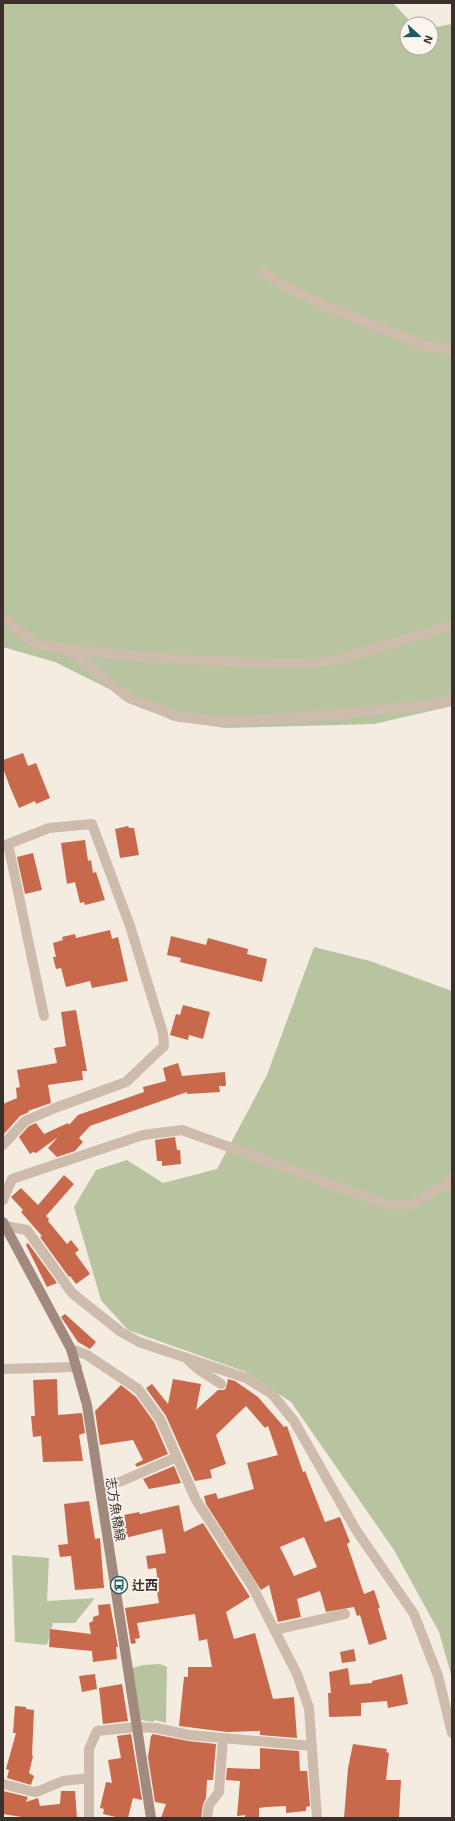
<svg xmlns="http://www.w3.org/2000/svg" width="455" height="1821" viewBox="0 0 455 1821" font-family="'Exo 2','Noto Sans JP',sans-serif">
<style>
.green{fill:#b8c4a0}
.building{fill:#c8694b;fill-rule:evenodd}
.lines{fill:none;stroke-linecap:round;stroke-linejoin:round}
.street{stroke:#cdbbac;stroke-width:10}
.secondary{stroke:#a18a7d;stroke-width:10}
.labels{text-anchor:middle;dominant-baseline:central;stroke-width:3.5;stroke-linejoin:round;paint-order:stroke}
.street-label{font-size:13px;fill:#3b302b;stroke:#fbf5ee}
.poi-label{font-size:13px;font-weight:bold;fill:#3b302b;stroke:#fbf5ee;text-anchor:start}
</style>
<rect width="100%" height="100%" fill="#f4ebe1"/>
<!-- green -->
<path class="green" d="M3,3H393L413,24H407V48H431V28L452,24V706L374,724L225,728L171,720L55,662L3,647Z
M314,947L370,961L452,991V1678L439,1632L394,1550L291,1402L246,1372L128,1330L101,1300L74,1207L96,1170L127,1160L163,1183L217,1169L267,1075Z
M12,1555L49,1558L47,1601L95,1598L75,1623H53L47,1645L15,1642Z
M160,1664L167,1667L166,1723L155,1720L153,1722L141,1720L132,1668L143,1665Z"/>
<!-- building -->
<path class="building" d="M23,753L28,766L36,763L50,798L36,804L35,801L19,808L10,787L3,768V760Z
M128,826L129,828H134L139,855L120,858L115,829Z
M85,840L88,861L91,860L93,873L96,872L105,900L85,905L84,902L80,903L75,882L67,884L61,843Z
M33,853L42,890L25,894L17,857Z
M110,930L112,939L118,937L128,981L92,988L90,981L66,987L61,968L56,969L53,957H56L53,943L63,940L62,937L75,934L76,938Z
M171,936L206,945L208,938L248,949L247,954L267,959L262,982L180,962L181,958L167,955Z
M183,1005L210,1012L203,1039L189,1035L188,1040L170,1035L176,1014L180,1015Z
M76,1010L87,1071H82L83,1080L48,1085L51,1103L28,1111L29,1112L20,1116L3,1135V1104L17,1098L16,1088L20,1087L17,1070L57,1063L54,1048L66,1046L61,1012Z
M178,1063L182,1076L225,1072L226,1086H219L220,1092L187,1094V1092L90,1126L79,1138L83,1142L75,1151L57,1157L48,1148L58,1137L36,1153L33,1152L30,1154L19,1137L29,1126L36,1123L44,1134L68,1123L69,1125L78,1115L144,1092L143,1087L166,1081L163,1068Z
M175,1137L177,1150H180L181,1164L162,1166V1161H157L155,1140Z
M64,1175L74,1184L46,1216L49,1219L48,1221L67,1244L71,1240L79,1250L75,1253L90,1274L76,1284L70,1276L69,1277L40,1237L42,1236L21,1212L23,1210L11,1197L21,1188L38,1205Z
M28,1243L57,1283L47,1287L26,1245Z
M65,1314L96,1342L90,1349L78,1342L61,1317Z
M57,1379L58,1415L82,1413L85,1433L79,1435L83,1461L43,1462L41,1436L33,1437L31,1416H35L33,1380Z
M173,1379L201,1384L196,1410L218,1390H224L226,1388L228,1379L235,1381L258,1397L284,1427L287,1426L303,1472L305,1471L325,1522L340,1517L350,1542L347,1544L364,1594L374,1590L380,1608H378L387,1639L369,1645L360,1615L357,1616L354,1607L326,1612L320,1591L297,1599L301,1617L278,1622L269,1585L261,1590L206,1504L204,1496L216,1493L218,1499L254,1489L247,1463L278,1455L268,1426L265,1428L246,1406L216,1435L226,1464L210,1470L212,1478L195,1481L166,1416L146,1388L152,1384L168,1404ZM304,1537L317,1567L294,1576L280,1547Z
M121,1385L136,1397L154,1422L168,1454L137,1467L135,1464L143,1460L133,1440L100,1445L95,1411Z
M174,1466L181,1483L149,1489L143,1479Z
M89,1501L95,1539L100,1538L104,1588L75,1590L71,1556L60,1557L58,1545L68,1544L64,1504Z
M179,1505L184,1532L203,1523L250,1597L226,1612L234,1639L255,1633L273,1699L294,1697L297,1738L260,1735V1731L227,1732L179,1726L184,1677H188V1667H212L207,1639L199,1641L195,1614L137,1623L140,1638L135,1639L136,1643L131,1644L125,1608L159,1603L157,1592L159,1591L156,1568L148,1569L146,1556L166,1553L162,1529L121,1539L118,1526L126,1524L124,1515L139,1512L140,1514Z
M110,1604L118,1647H116L117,1659L93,1662L92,1651L49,1647L50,1629L91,1634L89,1623L93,1621V1617L99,1615L98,1605Z
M354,1649L356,1661L342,1663L340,1652Z
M348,1668L350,1685L372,1683V1681L402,1674L408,1704L388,1708L387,1701L361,1703V1716L329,1717L328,1693H331L329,1672Z
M95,1674L97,1689L82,1692L79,1676Z
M122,1684L128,1721L103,1724L99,1688Z
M15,1706L26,1707V1709L34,1710L32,1755L33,1756L29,1773L34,1776L31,1785L7,1778L9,1770L6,1769L16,1733H13Z
M131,1734L142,1800L133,1798L128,1818H120L103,1814L104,1809L100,1808L106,1782L112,1783L108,1760L121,1758L117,1736Z
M153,1734L188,1741L216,1744L213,1780H207L206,1798L203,1804L201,1818H161L166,1804L155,1802L148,1757L151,1736Z
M353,1744L387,1749L386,1752L389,1753L386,1780H401L399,1818H344L348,1768Z
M260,1748L299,1751L300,1771H307L310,1806L306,1807V1811L286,1813V1806L266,1807L259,1808V1818H245V1815L237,1816L240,1781L226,1780L227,1768L260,1769Z
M3,1791L28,1797L26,1802L38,1798L40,1806L60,1804L61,1791H75L77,1818H28L3,1814Z"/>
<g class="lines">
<!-- street -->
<path class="street" d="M263,272L284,286L323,305L425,346L452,350
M3,618L37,645L119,655L228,662L294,664L334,661L437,630L452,624
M65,648L129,698L179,717L217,721L287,719L428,705L452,700
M8,844L44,1016
M3,846L49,828L92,824L130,926L163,1033L164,1046L126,1082L55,1108L25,1121L3,1145
M3,1200L12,1179L143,1135L182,1130L388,1205L412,1204L445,1185L452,1177
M5,1226L27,1230L72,1293L121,1332L139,1342L246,1378L272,1394L294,1421L356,1530L414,1614L438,1676L452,1733
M71,1349L87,1355L138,1389L160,1419L196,1500L252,1586L297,1674L309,1708L317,1818
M189,1361L198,1369L221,1384
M3,1369L77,1367
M100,1488L122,1481L177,1457
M274,1630L345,1614
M3,1784L34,1792L39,1791L63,1781L89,1778
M89,1818V1749L97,1731L137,1727L156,1728L189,1735L312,1746
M207,1818L209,1805L219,1792L223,1738"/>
<!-- secondary -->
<path class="secondary" d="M3,1222L71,1349L87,1405L151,1818"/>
</g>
<!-- icons -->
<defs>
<g id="bus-ring" transform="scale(0.9)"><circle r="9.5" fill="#fbf5ee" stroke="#1f5a5e" stroke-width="1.5"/><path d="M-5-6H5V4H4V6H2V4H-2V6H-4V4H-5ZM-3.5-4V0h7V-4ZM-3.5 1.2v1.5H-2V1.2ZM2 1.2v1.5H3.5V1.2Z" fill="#1f5a5e"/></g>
</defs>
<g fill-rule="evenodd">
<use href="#bus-ring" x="119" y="1585"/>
</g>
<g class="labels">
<!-- street labels -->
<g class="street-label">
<text transform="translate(116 1509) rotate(81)">志方魚橋線</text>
</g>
<!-- poi labels -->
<g class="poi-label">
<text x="132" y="1585">辻西</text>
</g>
</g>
<!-- border -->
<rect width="455" height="1821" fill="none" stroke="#3b302b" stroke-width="8"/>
<!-- north arrow -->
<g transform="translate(419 36) rotate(111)"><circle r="19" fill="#fbf5ee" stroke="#aea6a0"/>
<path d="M0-3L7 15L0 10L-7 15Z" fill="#1f5a5e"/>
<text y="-6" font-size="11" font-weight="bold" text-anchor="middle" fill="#3b302b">N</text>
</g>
</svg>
